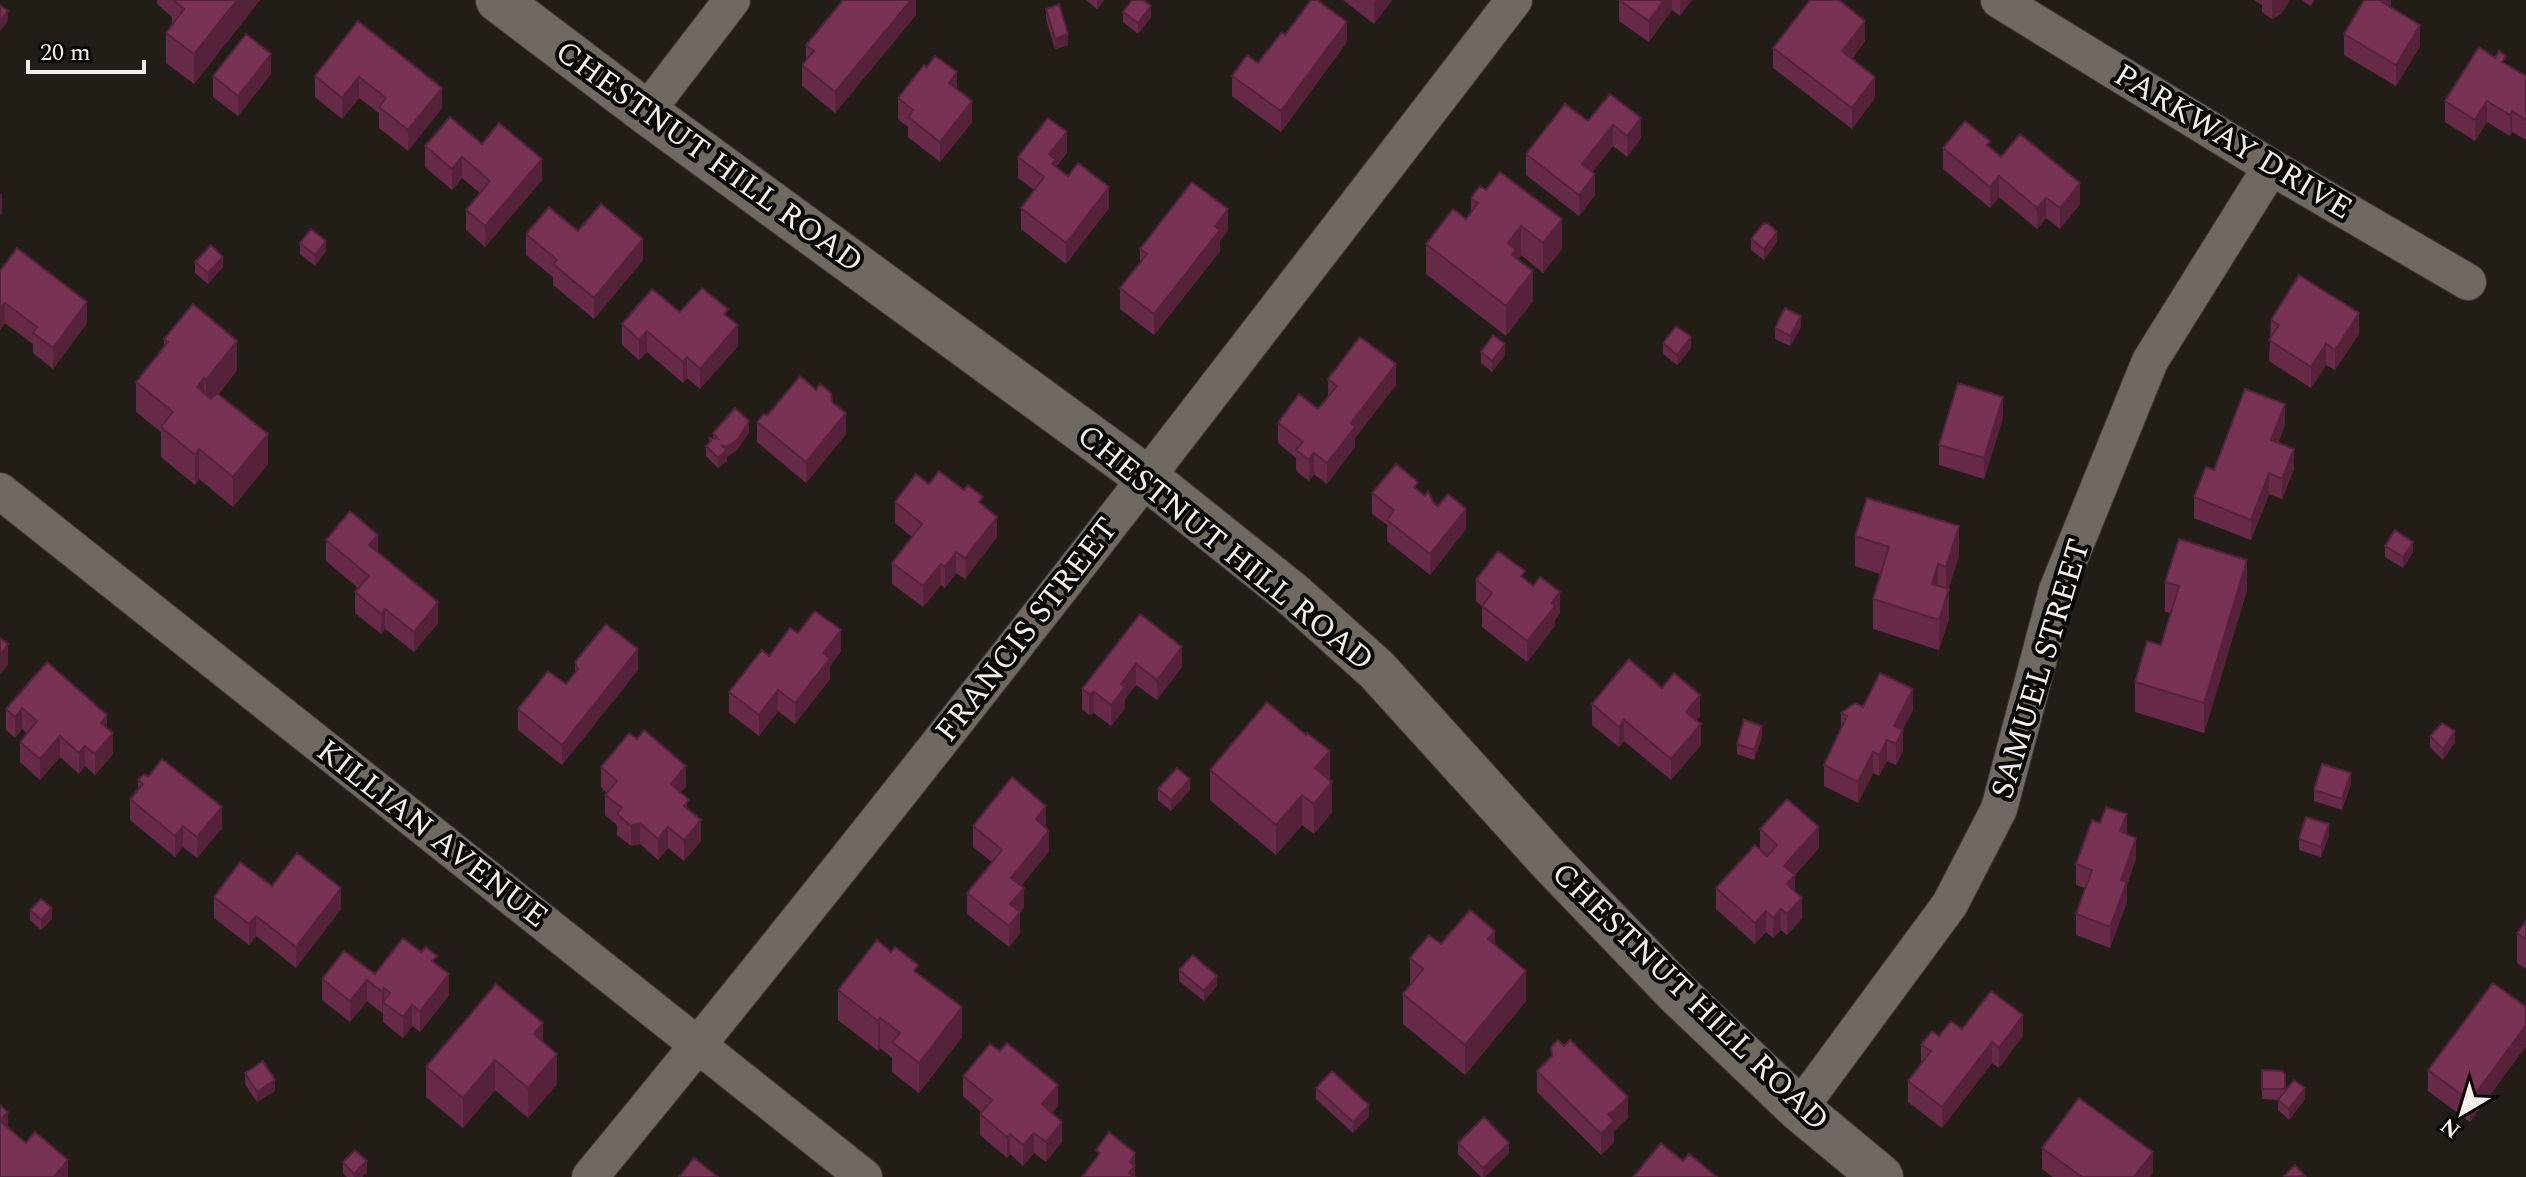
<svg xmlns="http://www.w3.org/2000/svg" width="2526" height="1177" viewBox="0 0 2526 1177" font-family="Spectral,serif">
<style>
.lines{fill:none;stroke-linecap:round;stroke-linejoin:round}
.minor-casing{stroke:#3f3a37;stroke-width:38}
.tertiary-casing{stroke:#3f3a37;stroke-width:46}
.minor{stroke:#706962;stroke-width:36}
.tertiary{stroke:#706962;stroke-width:44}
.wall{fill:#672b47}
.shaded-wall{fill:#54233a}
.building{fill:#783253;stroke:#54233a;stroke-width:2}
.labels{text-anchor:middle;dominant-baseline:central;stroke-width:8;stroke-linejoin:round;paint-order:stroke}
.street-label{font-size:32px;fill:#f2eeea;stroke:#0a0806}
</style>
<rect width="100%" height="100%" fill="#221d17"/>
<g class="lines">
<!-- minor casing -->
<g class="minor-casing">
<path id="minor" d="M1999,0L2271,167L2468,282
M646,112L732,0
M0,491L864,1177
M1799,1109L1950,904L1999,809L2057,590L2150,361L2271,167
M590,1177C907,792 1210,396 1514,0"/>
</g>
<!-- tertiary casing -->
<g class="tertiary-casing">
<path id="tertiary" d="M498,0L646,112L1147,478L1291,593L1377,670L1550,861L1677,993L1799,1109L1881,1177"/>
</g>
<!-- minor -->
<use href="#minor" class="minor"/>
<!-- tertiary -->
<use href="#tertiary" class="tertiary"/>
</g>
<!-- wall -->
<path class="wall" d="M157,0H260L194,84L166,63V33L172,24V17L157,4Z
M916,0V15L835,113L802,86V65L806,61V45Z
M1086,0H1104L1097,9Z
M1343,0H1392L1374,24Z
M1619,0H1692L1680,16L1672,10L1649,42L1619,21Z
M2254,0H2290L2281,14L2272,19L2262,12V5Z
M2301,0H2314L2311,6Z
M2391,0V7L2420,46L2396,86L2344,55V34Z
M1046,9L1068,45L1055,49L1046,19Z
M1123,12L1151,17L1138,34L1123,22Z
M358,21L442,108L408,151L379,128V113L359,98L342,119L315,97V76Z
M1285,35L1347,42L1281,132L1232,96V76L1258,63Z
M1865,41L1852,59L1875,98L1852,129L1773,68V48Z
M2506,64L2526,76V140L2512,132L2510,136L2487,122L2475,141L2445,122V101Z
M271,74L238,116L213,97V76Z
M957,89L972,122L940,162L908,137V127L898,119V98Z
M1610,94L1641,138L1627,157L1613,146L1592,172L1595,195L1579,216L1526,175V154L1588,121Z
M425,146L542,180L485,247L466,230V210L480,193L462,178L452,190L425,167Z
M1990,147L2001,157L2080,204L2060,229L2046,218L2037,229L1999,197L1990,208L1943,169V148Z
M1067,153L1056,167L1109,208L1066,264L1021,229V208L1034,190L1018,178V157Z
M1471,198L1562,249L1543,273L1521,255L1518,259L1533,301L1506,336L1426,274V244L1466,219L1471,213Z
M1228,230L1220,241V251L1154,335L1120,309V288L1140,262V249Z
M578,231L643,260L594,319L553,285V277L526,255V234Z
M1751,239L1777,242L1764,260L1751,250Z
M300,243L326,251L315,266L300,254Z
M195,262L223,267L208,284L195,273Z
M0,271L87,323L53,369L33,353V344L5,323L0,330Z
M680,312L728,317L738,346L700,389L687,378L683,383L647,352L639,360L622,345V324Z
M2271,320L2359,334L2335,370L2326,365L2311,388L2269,361Z
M1801,327L1790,346L1775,339V328Z
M164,339L237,370L219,394L268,464L233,507L199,479L195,485L161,457V432L136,412V382L164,347Z
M1663,343L1691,348L1677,365L1663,354Z
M1481,352L1505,355L1492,372L1481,363Z
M1328,379L1396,385L1355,438V447L1327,484L1314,474L1309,481L1296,471V458L1278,443V423L1318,409L1328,397Z
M832,402L846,434L806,483L757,442V422L767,416Z
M2003,418L1984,479L1939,465V445Z
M2285,425L2278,443L2294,469L2282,499L2269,494L2251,540L2194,518V497L2214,470Z
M749,432L738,449L727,457V461L718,468L706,456V446L709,442V438H713V433Z
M929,484L983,506L997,537L965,579L956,573L945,588L941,585L923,607L892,584V563L912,537L895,523V502Z
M1418,490L1466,529L1430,575L1387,541V525L1372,514V493Z
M1855,536L1959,556L1948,589L1949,619L1939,650L1873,629V599L1880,574L1855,566Z
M326,540L378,552L438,623L414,652L385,629L381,634L355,613V592L358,588L326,561Z
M2385,546L2413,552L2403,568L2385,557Z
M1476,580H1525L1560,613L1555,620V626L1527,662L1482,627V606L1476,601Z
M2165,582L2247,590L2204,733L2135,712V682L2161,645L2171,613L2165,612Z
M1140,614L1182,667L1157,700L1136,685L1125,699V708L1111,726L1094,713L1089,715L1082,709V689Z
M798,633L841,651L830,666V679L795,724L778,711L759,736L729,713V692L769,656Z
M47,662L107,728L113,754L95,775L85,766L79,774L60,757L40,780L20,762V742L27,733L22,729L15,738L6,730V709Z
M575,662L638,670L562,765L518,730V709L566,684L575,672Z
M1662,688L1700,716L1696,721L1701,745L1671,780L1624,741L1619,747L1592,725V704Z
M1863,707L1913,710L1902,730L1903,751L1896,765L1887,761L1879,776L1873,773L1858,803L1824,786V765L1841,728V713Z
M2430,736L2455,742L2443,760L2430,747Z
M1762,737L1754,760L1737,754V744Z
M601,767L686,786L680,793L689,810L701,841L684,861L668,848L658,860L640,844L631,846L617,835V825L605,815V795L607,793L601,787Z
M1210,770L1330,781L1332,812L1314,834L1302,825L1276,855L1210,800Z
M138,780L222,828L197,858L183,847L175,857L130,820V799L138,790Z
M2351,784L2342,810L2314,801V790Z
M1158,789L1190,790L1171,811L1158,800Z
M973,826H1046V827L1049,851L1021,886L1024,908L1020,913V933L1009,947L967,914V893L992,862L973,847Z
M1760,829L1819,848L1795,875V891L1802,918L1787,935L1781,930L1773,938L1766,932L1755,944L1716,909V888L1760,849Z
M2127,834L2136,858L2127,885V902L2110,948L2076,935V914L2085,888L2076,885V864Z
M2329,835L2321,857L2299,850V839Z
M272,886L341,909L296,968L256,936L249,945L214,918V897Z
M30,910L52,919L41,930L30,920Z
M2526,921V969L2517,963V933Z
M1441,944L1495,945L1526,1001L1465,1075L1403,1024V994L1410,985V958Z
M437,965L449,995L420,1032L412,1026L403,1038L383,1022V1010L382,1013L367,1001L350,1022L322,1000V979L375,974Z
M1179,970L1217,986L1204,1001L1179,981Z
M918,974L962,1037L919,1093L892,1072V1058L880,1048L878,1051L838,1020V990Z
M2526,1007V1046L2470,1122L2428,1091V1070Z
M1962,1029L2023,1036L1999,1068L1992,1063L1942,1128L1908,1102V1081L1921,1063V1045L1939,1036Z
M543,1042L557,1084L528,1118L495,1090L463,1128L426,1097V1067Z
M1551,1047L1628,1118L1614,1131V1142L1601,1155L1537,1092V1071L1551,1057Z
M245,1073L275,1091L257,1102L245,1084Z
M2285,1074V1091L2305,1099L2289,1120L2278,1110V1100L2262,1099V1089Z
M963,1076L1058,1106L1052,1113L1062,1142L1046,1162L1034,1153L1023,1166L1010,1154L1007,1158L980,1135V1114L981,1112L963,1096Z
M1316,1088L1369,1116L1353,1133L1316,1099Z
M1458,1143L1509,1153L1485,1177H1481L1458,1154Z
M2042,1148L2153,1172L2150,1177H2053L2042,1169Z
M343,1162L367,1172L362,1177H347L343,1173Z"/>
<!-- shaded-wall -->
<path class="shaded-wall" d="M237,0H260L194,84V54Z
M911,0H916V15L835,113V92Z
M1097,0H1104L1097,9Z
M1376,0H1392L1374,24V3Z
M1664,0H1672V10L1649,42V21Z
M1680,0H1692L1680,16Z
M2272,0H2290L2281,14L2272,19Z
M2384,0H2391V8L2382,2Z
M1151,6V17L1138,34V23Z
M8,11V21L0,31V21Z
M1865,21V41L1842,72V51Z
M1347,22V42L1281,132V111Z
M2420,25V46L2396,86V65Z
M1068,34V45L1055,49V39Z
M271,54V74L238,116V96Z
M957,72V93L949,83Z
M359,77V98L342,119V98Z
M1875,77V98L1852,129V108Z
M442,88V108L408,151V130Z
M972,101V122L940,162V142Z
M2487,101V122L2475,141V120Z
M2512,111V132L2510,136V115Z
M1641,118V138L1627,157V136Z
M1613,125V146L1582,185V164Z
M1067,132V153L1056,166V180L1049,154Z
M462,157V178L452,190V169Z
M542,159V180L485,247V226Z
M1595,174V195L1579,216V195Z
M1999,176V197L1990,208V187Z
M2080,183V204L2060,229V208Z
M1109,187V208L1066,264V243Z
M2,193V213L0,215V195Z
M2046,198V218L2037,229V208Z
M1228,209V230L1220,241V251L1154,335V314Z
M1562,219V249L1543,273V243Z
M1521,226V255L1516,262L1512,285L1508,243Z
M1777,232V242L1764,260V249Z
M643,239V260L594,319V298Z
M326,241V251L315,266V255Z
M223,257V267L208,284V273Z
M1533,271V301L1506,336V306Z
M87,302V323L53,369V348Z
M5,303V323L0,330V309Z
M2359,313V334L2335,370V350Z
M1801,316V327L1790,346V336Z
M738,325V346L700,389V369Z
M647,331V352L639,360V340Z
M1691,337V348L1677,365V355Z
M237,341V370L206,410V380Z
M1505,344V355L1492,372V361Z
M2326,344V365L2311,388V367Z
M687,357V378L683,383V362Z
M1396,364V385L1355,438V447L1327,484V463L1351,423Z
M204,378V407L197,387Z
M2003,397V418L1984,479V458Z
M2285,404V425L2271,461V440Z
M846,413V434L806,483V462Z
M749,421V432L738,449L727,457V447Z
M268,434V464L233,507V477Z
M199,449V479L195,485V455Z
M2294,449V469L2282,499V479Z
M727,450V461L718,468V458Z
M1314,453V474L1309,481V460Z
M2269,473V494L2251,540V520Z
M1466,509V529L1430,575V554Z
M997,517V537L965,579V558Z
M1959,526V556L1946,597V567Z
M378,535V556L369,545Z
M2413,542V552L2403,568V557Z
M956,552V573L945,588V567Z
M2247,560V590L2204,733V703Z
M941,564V585L923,607V586Z
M1938,564V594L1932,584Z
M1949,589V619L1939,650V620Z
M1560,592V613L1555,620V626L1527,662V641L1552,603Z
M438,602V623L414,652V632Z
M385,609V629L381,634V614Z
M841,630V651L830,666V679L795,724V703L823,653Z
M8,644V665L0,675V655Z
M1182,647V667L1157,700V680Z
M638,649V670L562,765V745Z
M1136,664V685L1125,699V708L1111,726V705L1121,684Z
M1913,689V710L1895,744L1894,726Z
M778,690V711L759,736V715Z
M1094,692V713L1089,715V694Z
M1700,695V716L1686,733V712Z
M22,708V729L15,738V717Z
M107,715V735L101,723Z
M1624,720V741L1619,747V727Z
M1701,724V745L1671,780V759Z
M1762,726V737L1754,760V750Z
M1903,730V751L1896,765V744Z
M2455,731V742L2443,760V749Z
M113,733V754L95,775V754Z
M60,736V757L40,780V759Z
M1887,740V761L1879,776V755Z
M85,746V766L79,774V753Z
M1330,751V781L1315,768Z
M1873,752V773L1858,803V782Z
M686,766V786L671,805V784Z
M2351,773V784L2342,810V799Z
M1190,779V790L1171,811V800Z
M1332,782V812L1314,834V804Z
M1302,795V825L1276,855V825Z
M1046,806V826L1036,840V819Z
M222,807V828L197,858V837Z
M2127,814V835L2120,831Z
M701,820V841L684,861V840Z
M640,823V844L631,846V826Z
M2329,824V835L2321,857V847Z
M183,826V847L175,857V836Z
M668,827V848L658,860V839Z
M1819,827V848L1784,886V866Z
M1049,831V851L1011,898V878Z
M2136,838V858L2127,885V902L2110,948V927L2121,880Z
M1795,875V896L1787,884Z
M341,888V909L296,968V947Z
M1024,888V908L1020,913V933L1009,947L1010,904Z
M1802,898V918L1787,935V914Z
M52,908V919L41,930V920Z
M1781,909V930L1773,938V918Z
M1766,911V932L1755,944V923Z
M256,916V936L249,945V924Z
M1495,931V961L1488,939Z
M1526,971V1001L1465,1075V1045Z
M449,974V995L420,1032V1011Z
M1217,976V986L1204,1001V991Z
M367,980V1001L350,1022V1001Z
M384,988V1002H383V1010L382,1013V992Z
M412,1005V1026L403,1038V1017Z
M962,1007V1037L919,1093V1063Z
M2023,1015V1036L1999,1068V1048Z
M880,1018V1048L878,1051V1021Z
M543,1023V1053L534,1034Z
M2526,1025V1046L2470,1122V1101Z
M1992,1042V1063L1942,1128V1107Z
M557,1054V1084L528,1118V1088Z
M495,1060V1090L463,1128V1098Z
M275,1080V1091L257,1102V1092Z
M1058,1085V1106L1042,1125V1104Z
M2305,1088V1099L2289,1120V1109Z
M1628,1097V1118L1614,1131V1142L1601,1155V1134L1608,1114Z
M1369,1105V1116L1353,1133V1122Z
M8,1112V1142L0,1121Z
M1062,1122V1142L1046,1162V1142Z
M1034,1133V1153L1023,1166V1145Z
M1010,1134V1154L1007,1158V1137Z
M1509,1143V1153L1485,1177H1483V1168Z
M2153,1152V1172L2150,1177H2134Z
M1135,1153V1177H1129L1130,1162Z
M68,1160V1177H54Z
M367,1161V1172L362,1177H354V1174Z"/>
<!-- building -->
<path class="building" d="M173,0H237L194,54L166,33L184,9Z
M843,0H911L835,92L802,65L814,51L806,45Z
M1132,0H1143L1151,6L1138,23L1123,12Z
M1311,0H1317L1347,22L1281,111L1232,76L1247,55L1258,63L1282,32L1285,35Z
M1619,0H1664L1649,21Z
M1810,0H1839L1865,21L1842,51L1875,77L1852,108L1773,48Z
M2364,0H2384L2382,2L2420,25L2396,65L2344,34Z
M1059,4L1068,34L1055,39L1046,9Z
M0,5L8,11L0,21Z
M358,21L442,88L408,130L379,107L386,98L359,77L342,98L315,76Z
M246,34L271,54L238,96L213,76Z
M2479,47L2495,58L2499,51L2506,56L2502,62L2526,76V120L2512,111L2510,115L2487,101L2475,120L2445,101Z
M935,56L957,72L949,83L972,101L940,142L908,117L913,110L898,98L924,65L927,67Z
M1610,94L1641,118L1627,136L1613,125L1582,164L1595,174L1579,195L1526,154L1565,104L1588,121Z
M450,117L482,144L499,123L542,159L485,226L466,210L490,181L462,157L452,169L425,146Z
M1048,118L1067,132L1049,154L1056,160L1052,164L1068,176L1078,163L1109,187L1066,243L1021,208L1044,177L1018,157Z
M1965,121L1990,141L1987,145L2001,157L2020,134L2080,183L2060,208L2046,198L2037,208L1999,176L1990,187L1943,148Z
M1500,172L1562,219L1543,243L1521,226L1508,243L1516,249L1512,255L1533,271L1506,306L1426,244L1453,209L1466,219L1478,203L1471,198L1480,186L1486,190Z
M1192,182L1228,209L1215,226L1220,230L1154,314L1120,288L1147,254L1140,249Z
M601,204L643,239L594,298L553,264L557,260L526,234L549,207L578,231Z
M1767,223L1777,232L1764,249L1751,239L1763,224Z
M311,229L326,241L315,255L300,243Z
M211,245L223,257L208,273L195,262Z
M17,248L87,302L53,348L33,333L37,327L5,303L0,309V271Z
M2299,275L2359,313L2335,350L2326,344L2311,367L2269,340L2279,325L2271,320Z
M702,288L728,309L724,314L738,325L700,369L687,357L683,362L647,331L639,340L622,324L652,289L680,312Z
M193,304L237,341L206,380L204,378L197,387L211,399L217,393L268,434L233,477L199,449L195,455L161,427L173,412L136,382L168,342L164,339Z
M1785,308L1801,316L1790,336L1775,328Z
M1676,326L1691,337L1677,355L1663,343Z
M1493,335L1505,344L1492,361L1481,352Z
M1360,337L1396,364L1351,423L1355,427L1327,463L1314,453L1309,460L1296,450L1303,442L1278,423L1299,394L1318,409L1337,386L1328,379Z
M800,376L816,390L820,384L831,393L832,402L846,413L806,462L757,422L764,414L767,416Z
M1958,383L2003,397L1984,458L1939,445Z
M2245,389L2285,404L2271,440L2294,449L2282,479L2269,473L2251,520L2194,497L2206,467L2214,470Z
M735,408L749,421L738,439L727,447L721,445L727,450L718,458L706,446L711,441L709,438L718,439L713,433Z
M1396,464L1418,482L1414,487L1425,496L1428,491L1433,502L1438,506L1448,494L1466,509L1430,554L1387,520L1394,510L1372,493Z
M939,471L964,490L968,485L983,497L979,502L997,517L965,558L956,552L945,567L941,564L923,586L892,563L922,524L895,502L916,474L929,484Z
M1867,498L1959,526L1946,567L1938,564L1932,584L1949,589L1939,620L1873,599L1889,547L1855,536Z
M350,511L378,535L369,545L438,602L414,632L385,609L381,614L355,592L369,576L326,540Z
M2395,530L2413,542L2403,557L2385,546Z
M2179,539L2247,560L2204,703L2135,682L2147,641L2161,645L2179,586L2165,582Z
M1498,551L1525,571L1521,576L1533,586L1540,577L1560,592L1552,603L1555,606L1527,641L1482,606L1492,593L1476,580Z
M815,611L841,630L823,653L830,658L795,703L778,690L759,715L729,692L762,650L769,656L790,628L798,633Z
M1140,614L1182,647L1157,680L1136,664L1121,684L1125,687L1111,705L1094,692L1089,694L1082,689Z
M606,624L638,649L562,745L518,709L548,671L566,684L578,669L575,662Z
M0,638L8,644L0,655Z
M1629,659L1662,688L1674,673L1700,695L1686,712L1701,724L1671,759L1624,720L1619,727L1592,704Z
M47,662L107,715L101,723L113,733L95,754L85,746L79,753L60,736L40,759L20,742L37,721L22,708L15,717L6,709Z
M1880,673L1913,689L1894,726L1903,730L1896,744L1887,740L1879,755L1873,752L1858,782L1824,765L1847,716L1841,713L1855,703L1863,707Z
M1267,702L1306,735L1307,733L1330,751L1315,768L1332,782L1314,804L1302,795L1276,825L1210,770Z
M1744,720L1762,726L1754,750L1737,744Z
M2442,723L2455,731L2443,749L2430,736Z
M644,730L686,766L671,784L689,800L684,806L701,820L684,840L668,827L658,839L640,823L631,826L617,814L622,808L605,795L617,781L601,767L629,733L637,739Z
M162,759L222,807L197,837L183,826L175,836L130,799L143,784L138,780L144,774L148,777Z
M2322,764L2351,773L2342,799L2314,790Z
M1177,768L1190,779L1171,800L1158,789Z
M1012,777L1046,806L1036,819L1049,831L1011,878L1024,888L1010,904L1020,912L1009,926L967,893L1002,850L973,826Z
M1787,799L1819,827L1784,866L1795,875L1787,884L1802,898L1787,914L1781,909L1773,918L1766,911L1755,923L1716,888L1755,845L1767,856L1777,845L1760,829Z
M2106,807L2127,814L2120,831L2136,838L2121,880L2127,882L2110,927L2076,914L2092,870L2076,864L2092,820L2100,823Z
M2306,817L2329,824L2321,847L2299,839Z
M297,853L341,888L296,947L256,916L249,924L214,897L240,862L272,886Z
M41,899L52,908L41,920L30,910Z
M1470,910L1495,931L1488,939L1526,971L1465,1045L1403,994L1423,969L1410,958L1429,935L1441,944Z
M2526,921V940L2517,933Z
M403,938L421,952L426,947L437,956L432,961L449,974L420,1011L412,1005L403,1017L383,1002L390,993L384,988L382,992L367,980L350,1001L322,979L344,951L375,974Z
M877,940L891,952L895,947L918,965L914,971L962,1007L919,1063L892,1042L900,1033L880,1018L878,1021L838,990Z
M1193,955L1217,976L1204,991L1179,970Z
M2493,983L2526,1007V1025L2470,1101L2428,1070Z
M496,984L543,1023L534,1034L557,1054L528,1088L495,1060L463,1098L426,1067Z
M1991,991L2023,1015L1999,1048L1992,1042L1942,1107L1908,1081L1931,1051L1921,1045L1932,1031L1939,1036L1951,1021L1962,1029Z
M1558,1040L1564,1046L1570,1040L1628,1097L1614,1111L1608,1114L1614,1121L1601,1134L1537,1071L1552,1056L1551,1047Z
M1007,1043L1058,1085L1042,1104L1062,1122L1046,1142L1034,1133L1023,1145L1010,1134L1007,1137L980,1114L992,1100L963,1076L990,1044L1000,1051Z
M263,1061L275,1080L257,1092L245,1073Z
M2262,1070L2282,1071L2285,1074V1089H2262Z
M1332,1071L1369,1105L1353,1122L1316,1088Z
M2294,1080L2305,1088L2289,1109L2278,1100Z
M2079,1098L2153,1152L2134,1177H2082L2042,1148Z
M0,1105L8,1112L0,1121L26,1143L35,1132L68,1160L54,1177H0Z
M1484,1117L1509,1143L1483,1168L1458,1143Z
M1109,1132L1135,1153L1130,1162L1135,1166L1129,1173L1135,1177H1082L1100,1153L1096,1150Z
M1661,1143L1683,1161L1689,1154L1717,1177H1633Z
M355,1150L367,1161L354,1174L343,1162Z
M694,1158L718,1177H679Z
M2295,1165L2305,1176L2285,1177L2284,1176Z"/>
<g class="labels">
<!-- street labels -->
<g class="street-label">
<text transform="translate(2233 142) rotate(31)">PARKWAY DRIVE</text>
<text transform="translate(709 157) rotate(36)">CHESTNUT HILL ROAD</text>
<text transform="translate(1225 548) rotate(39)">CHESTNUT HILL ROAD</text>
<text transform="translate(1027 630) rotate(-52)">FRANCIS STREET</text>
<text transform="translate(2041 669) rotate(-73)">SAMUEL STREET</text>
<text transform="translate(432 834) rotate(38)">KILLIAN AVENUE</text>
<text transform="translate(1690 997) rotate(44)">CHESTNUT HILL ROAD</text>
</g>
</g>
<!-- north arrow -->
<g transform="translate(2462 1113) rotate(218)" stroke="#0a0806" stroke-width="6" paint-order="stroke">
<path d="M0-6L14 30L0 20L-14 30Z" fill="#f2eeea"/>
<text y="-12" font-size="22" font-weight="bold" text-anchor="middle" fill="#f2eeea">N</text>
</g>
<!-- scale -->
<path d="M28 60v12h116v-12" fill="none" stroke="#f2eeea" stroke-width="4"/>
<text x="40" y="60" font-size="24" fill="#f2eeea" stroke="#0a0806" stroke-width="6" paint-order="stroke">20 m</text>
</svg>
